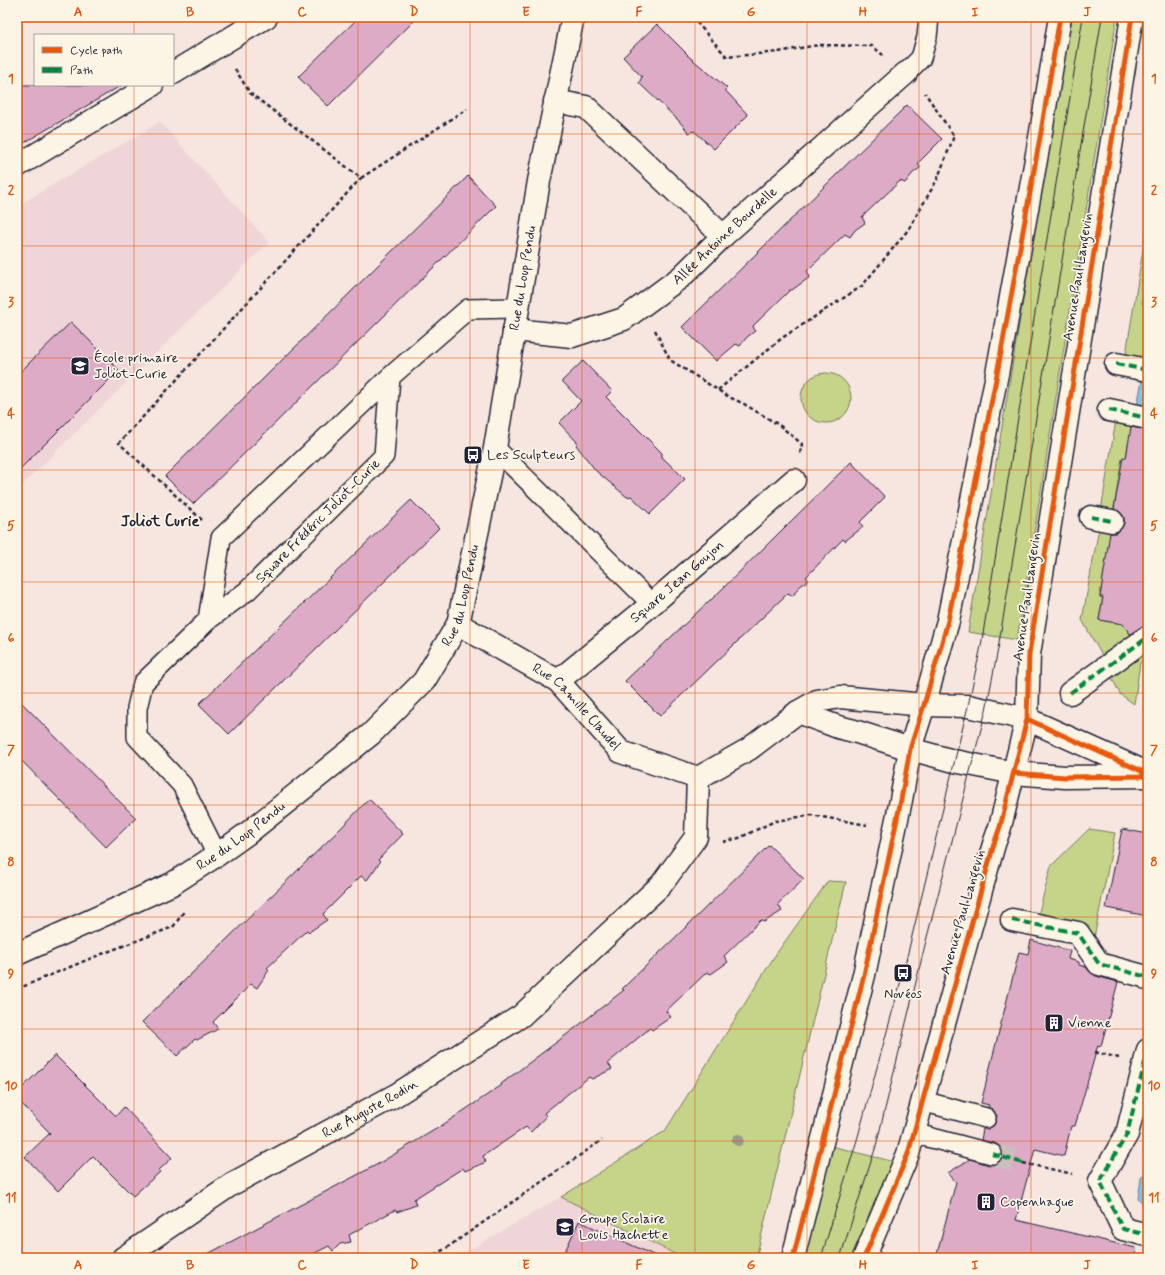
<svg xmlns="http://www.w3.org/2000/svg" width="1165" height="1275" viewBox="0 0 1165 1275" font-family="Mynerve,sans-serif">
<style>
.built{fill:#efd4d8}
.green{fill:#c5d488;stroke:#747b62}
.water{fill:#84c2e4;stroke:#5d82a0}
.building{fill:#deabc7;stroke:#22223b}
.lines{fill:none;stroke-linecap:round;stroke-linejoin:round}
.pedestrian-tunnel{stroke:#ccbfbe;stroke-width:22;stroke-dasharray:22 11;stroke-linecap:butt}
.service-casing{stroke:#22223b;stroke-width:22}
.pedestrian-casing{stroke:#22223b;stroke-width:25}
.minor-casing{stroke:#22223b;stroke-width:25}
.secondary-casing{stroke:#22223b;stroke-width:25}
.primary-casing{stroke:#22223b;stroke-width:25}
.path{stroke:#22223b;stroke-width:2.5;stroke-dasharray:4 3;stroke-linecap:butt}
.service{stroke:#fcf5e5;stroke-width:19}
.pedestrian{stroke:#fcf5e5;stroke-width:22}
.minor{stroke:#fcf5e5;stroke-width:22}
.secondary{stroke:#fcf5e5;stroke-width:22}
.primary{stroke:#fcf5e5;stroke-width:22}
.tram{stroke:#22223b;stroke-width:1}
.quiet{stroke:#00873e;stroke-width:4;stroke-dasharray:8 4;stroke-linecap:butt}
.cycleway-casing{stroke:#fcf5e5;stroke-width:8}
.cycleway{stroke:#e8590c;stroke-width:5}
.tree{fill:#9c9791}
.grid{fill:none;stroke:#de560e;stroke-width:1;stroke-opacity:0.55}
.labels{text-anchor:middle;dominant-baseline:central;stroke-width:3.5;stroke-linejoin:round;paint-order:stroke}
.street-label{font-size:14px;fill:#22223b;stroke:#fcf5e5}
.poi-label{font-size:14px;fill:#22223b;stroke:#fcf5e5;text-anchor:start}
.quarter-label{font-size:16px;font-weight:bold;fill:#22223b;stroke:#fcf5e5}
.neatline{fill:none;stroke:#de560e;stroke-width:1.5}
.grid-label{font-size:13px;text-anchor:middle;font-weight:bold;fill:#de560e}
</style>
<rect width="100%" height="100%" fill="#f6e6df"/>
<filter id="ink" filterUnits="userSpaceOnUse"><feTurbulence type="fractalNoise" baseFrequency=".025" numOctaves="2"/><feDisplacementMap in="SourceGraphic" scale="8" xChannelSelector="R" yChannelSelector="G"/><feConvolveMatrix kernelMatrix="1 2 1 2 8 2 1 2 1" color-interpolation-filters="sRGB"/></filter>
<g filter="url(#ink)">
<!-- built -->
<path class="built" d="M160,122L269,242L17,490V206Z
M561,1197L683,1258H455Z"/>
<!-- green -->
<path class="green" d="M1070,17H1117L1017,640L968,632Z
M1146,231H1148V276H1145L1142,304L1147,305L1143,335L1148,336V364L1125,360Z
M801 398a25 25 0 1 1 50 0a25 25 0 1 1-50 0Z
M1117,414L1148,420V447L1128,444L1126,458H1122L1113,513L1101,510Z
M1099,528L1111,530L1100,597H1103L1099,620L1117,623L1148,605V628L1104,659L1082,620Z
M1148,645V657L1140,663L1134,704L1120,694L1109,672Z
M1089,829L1115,833L1093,943L1038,916L1051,866Z
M828,881L846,882L756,1258H683L561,1197L665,1131L774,957Z
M831,1146L895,1162L884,1182L855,1258H803Z"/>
<!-- water -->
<path class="water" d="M1143,375L1148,376V409L1137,406Z
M1148,1169V1211L1138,1199L1141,1178Z"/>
<!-- building -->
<path class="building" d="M359,17H418L328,106L298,77Z
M657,24L688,55H687L727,88L725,90L748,115L714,149L694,131L689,133L679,121L639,83L642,77L623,57Z
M17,85H122L17,147Z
M907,105L942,139L918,163L920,168L913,173L905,183L900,181L862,217L865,223L855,230L850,237L845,234L807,271L810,277L792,290H790L753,326L755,331L747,337L740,346L736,344L716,361L682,327Z
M468,176L496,206L193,504L165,476Z
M71,322L119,370L17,472V375Z
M583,361L612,391L606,397L662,453V457L685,479L650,514L631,496L627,497L596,471L576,445L578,443L559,423L581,401L562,381Z
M1131,427L1148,430V625L1141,627L1130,634L1123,624L1099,620L1103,597H1100L1110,533H1116L1121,529L1124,523V517L1120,512L1114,509L1123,457L1126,458Z
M851,462L885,497L860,522L863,527L845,541L843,539L806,577L808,580L798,588L793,596L788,593L660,716L625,681L710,600H711Z
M411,500L439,528L229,734L199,704Z
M17,698L136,818L106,847L17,756Z
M369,799L403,834L378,860L380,862L367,880L361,876L323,914L327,920L309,932L307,930L267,968L269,970L257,988L251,984L213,1022L218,1029L197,1040L195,1039L177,1056L142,1022L340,829Z
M1122,829L1148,834V916L1106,908Z
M769,845L804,879L778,904L782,911L764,922L761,920L724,956L728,962L711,974L707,972L666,1011L671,1017L652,1030L650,1028L608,1063L612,1069L592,1079L589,1077L544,1113L546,1116L531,1132L526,1127L483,1156L486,1162L465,1171L463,1168L414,1199L416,1205L397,1212L395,1210L349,1235L351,1242L340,1244L333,1251L329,1246L305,1258H200L378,1164L441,1126L502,1085L501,1084L574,1029L624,990L622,989L685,928Z
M1031,940L1070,951L1068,959L1079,962V965L1086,967L1089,971L1096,976L1118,982L1101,1046L1098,1045L1075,1126H1071L1064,1156L1035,1149L1016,1220L1136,1248L1135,1258H936L956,1182L948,1173L970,1159L989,1165H994L999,1162L1002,1157V1151L999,1146L995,1143L981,1140L983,1129H988L993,1126L996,1121L997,1116L993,1110L988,1107L989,1105L981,1103L1019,952L1028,954Z
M55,1055L116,1116L124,1107L172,1158L159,1170L160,1172L133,1196L93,1156L58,1191L25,1157L50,1133L17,1099V1093Z
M579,1221L660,1258H562Z"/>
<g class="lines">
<!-- pedestrian-tunnel -->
<path class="pedestrian-tunnel" d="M992,1154L1023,1163"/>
<!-- service casing -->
<g class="service-casing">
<path id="service" d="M906,73L921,58L927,37L929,17
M390,377L384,456L247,591L208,620L221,538L390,377L468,309L518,308
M495,448L652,604
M208,620L143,683L137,708V737L182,785L217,855
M922,1101L986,1118
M913,1133L992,1154"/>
</g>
<!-- pedestrian casing -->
<g class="pedestrian-casing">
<path id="pedestrian" d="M1116,364L1148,370
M1109,410L1148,418
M1091,517L1112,521
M1070,693L1148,637
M1012,920L1078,933L1099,964L1147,977L1148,979
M1148,1050L1127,1134L1100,1181L1123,1229L1148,1235"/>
</g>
<!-- minor casing -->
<g class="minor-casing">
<g id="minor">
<path d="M173,73L266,17"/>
<path d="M555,101L586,107L723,236"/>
<path d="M17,166L152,85"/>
<path id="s1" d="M514,330L572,336L624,319L681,277L723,236L906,73"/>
<path id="s2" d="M458,624L558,681L621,752L698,778L749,749L798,712L817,701L840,697L924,705L968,706L1027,719"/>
<path id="s3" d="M558,681L652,604L794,480"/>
<path d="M798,712L838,727L854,731L910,749L954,761L1014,773"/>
<path id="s4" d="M17,954L172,884L217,855L248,833L371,734L424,681L458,624L495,448L539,181L573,17"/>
<path id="s5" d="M123,1258L232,1184L396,1095L521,1016L602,940L661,885L696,837L698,778"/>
</g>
</g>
<!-- secondary casing -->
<g class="secondary-casing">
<path id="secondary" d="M1027,719L1147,773
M1014,773L1065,777L1148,776"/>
</g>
<!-- primary casing -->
<g class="primary-casing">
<path id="primary" d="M793,1258L864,975L901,800L910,749L924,705L948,621L997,374L1041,132L1060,17
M864,1258L908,1154L974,915L994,844L1000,827L1027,719L1029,654L1132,17"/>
</g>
<!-- path -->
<path class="path" d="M692,17L727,57L778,52L818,45L872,46L883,55
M235,69L250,93L361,178L467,109
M655,330L670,360L729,397L744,404L779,425L802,444L800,454
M718,390L782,338L862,286L908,230L937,180L954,136L925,93
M202,520L119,443L361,178
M723,842L739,838L775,821L811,815L867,825
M17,989L99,955L173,927L185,910
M1095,1052L1119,1058
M1023,1163L1073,1174
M428,1258L445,1249L602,1140"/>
<!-- service -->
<use href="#service" class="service"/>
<!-- pedestrian -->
<use href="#pedestrian" class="pedestrian"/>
<!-- minor -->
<use href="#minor" class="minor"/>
<!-- secondary -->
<use href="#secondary" class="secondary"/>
<!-- primary -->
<use href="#primary" class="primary"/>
<!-- tram -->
<path class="tram" d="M821,1258L857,1140L903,973L968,706L981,646L1083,17
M840,1258L876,1146L926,941L986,710L998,649L1102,17"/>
<!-- quiet -->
<path class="quiet" d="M1116,364L1148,370
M1109,410L1148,418
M1091,517L1112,521
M1070,693L1148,637
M1012,920L1078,933L1099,964L1147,977L1148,979
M1148,1050L1127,1134L1100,1181L1123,1229L1148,1235
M992,1154L1023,1163"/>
<!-- cycleway casing -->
<g class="cycleway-casing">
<path id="cycleway" d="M1027,719L1148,774
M1014,773L1065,777L1148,776
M793,1258L864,975L901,800L910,749L924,705L948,621L997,374L1041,132L1060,17
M864,1258L908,1154L974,915L994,844L1000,827L1027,719L1029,654L1132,17"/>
</g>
<!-- cycleway -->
<use href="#cycleway" class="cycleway"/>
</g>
<!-- trees -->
<circle class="tree" cx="738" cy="1140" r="6"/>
</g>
<!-- grid -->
<path class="grid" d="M134,17V35M246,17V1258M358,17V1258M470,17V1258M582,17V1258M695,17V1258M807,17V1258M919,17V1258M1031,17V1258M134,85V1258M17,134H1148M17,246H1148M17,358H1148M17,470H1148M17,582H1148M17,693H1148M17,805H1148M17,917H1148M17,1029H1148M17,1141H1148"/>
<!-- icons -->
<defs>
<g id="school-square" transform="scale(1)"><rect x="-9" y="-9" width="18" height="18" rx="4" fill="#22223b" stroke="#fcf5e5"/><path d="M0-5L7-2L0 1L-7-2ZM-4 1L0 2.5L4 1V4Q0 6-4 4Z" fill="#fff"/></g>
<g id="bus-square" transform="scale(1)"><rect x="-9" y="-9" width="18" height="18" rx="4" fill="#22223b" stroke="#fcf5e5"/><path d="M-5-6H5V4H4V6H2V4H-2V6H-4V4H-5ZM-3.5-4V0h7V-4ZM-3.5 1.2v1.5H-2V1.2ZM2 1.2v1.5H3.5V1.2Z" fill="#fff"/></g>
<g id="building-square" transform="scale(1)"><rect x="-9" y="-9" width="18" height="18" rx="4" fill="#22223b" stroke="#fcf5e5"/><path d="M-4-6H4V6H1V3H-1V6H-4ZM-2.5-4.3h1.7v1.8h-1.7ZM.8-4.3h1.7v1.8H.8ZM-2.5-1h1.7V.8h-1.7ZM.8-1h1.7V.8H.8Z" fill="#fff"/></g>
</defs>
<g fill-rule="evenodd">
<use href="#school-square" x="80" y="366"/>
<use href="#bus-square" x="473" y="455"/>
<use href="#bus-square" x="903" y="973"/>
<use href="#building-square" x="1054" y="1023"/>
<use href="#building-square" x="986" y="1202"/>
<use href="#school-square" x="565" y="1227"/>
</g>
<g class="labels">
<!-- street labels -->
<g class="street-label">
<text stroke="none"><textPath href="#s1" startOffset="244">Allée Antoine Bourdelle</textPath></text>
<text transform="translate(1078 277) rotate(-81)">Avenue Paul Langevin</text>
<text stroke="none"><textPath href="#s4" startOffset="913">Rue du Loup Pendu</textPath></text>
<text transform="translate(318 521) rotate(-45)">Square Frédéric Joliot-Curie</text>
<text stroke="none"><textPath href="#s3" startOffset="155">Square Jean Goujon</textPath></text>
<text stroke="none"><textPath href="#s4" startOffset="589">Rue du Loup Pendu</textPath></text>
<text transform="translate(1027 597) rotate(-82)">Avenue Paul Langevin</text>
<text stroke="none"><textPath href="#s2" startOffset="146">Rue Camille Claudel</textPath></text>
<text stroke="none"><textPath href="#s4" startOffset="254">Rue du Loup Pendu</textPath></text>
<text transform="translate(963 912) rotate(-74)">Avenue Paul Langevin</text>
<text stroke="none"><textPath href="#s5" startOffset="289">Rue Auguste Rodin</textPath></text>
</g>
<!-- poi labels -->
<g class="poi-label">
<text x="94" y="358">École primaire<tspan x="94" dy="16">Joliot-Curie</tspan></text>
<text x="487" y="455">Les Sculpteurs</text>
<text x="903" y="994" text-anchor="middle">Novéos</text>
<text x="1068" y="1023">Vienne</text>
<text x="1000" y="1202">Copenhague</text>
<text x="579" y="1219">Groupe Scolaire<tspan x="579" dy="16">Louis Hachette</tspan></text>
</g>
<!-- quarter labels -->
<g class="quarter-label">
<text x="160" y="521">Joliot Curie</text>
</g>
</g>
<!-- margin -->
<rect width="1165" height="1275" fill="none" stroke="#fcf5e5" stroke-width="44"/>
<!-- legend -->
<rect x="34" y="34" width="140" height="52" fill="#fcf5e5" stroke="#a5a1a1"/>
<rect x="42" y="47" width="20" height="6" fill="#e8590c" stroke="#a5a1a1"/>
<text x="70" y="54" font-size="12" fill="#22223b">Cycle path</text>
<rect x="42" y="67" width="20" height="6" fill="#00873e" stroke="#a5a1a1"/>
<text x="70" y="74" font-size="12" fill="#22223b">Path</text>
<rect x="22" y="22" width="1121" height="1231" class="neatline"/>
<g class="grid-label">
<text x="78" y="16">A</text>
<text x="190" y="16">B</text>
<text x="302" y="16">C</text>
<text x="414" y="16">D</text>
<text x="526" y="16">E</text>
<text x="639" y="16">F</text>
<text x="751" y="16">G</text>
<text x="863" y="16">H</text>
<text x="975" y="16">I</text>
<text x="1087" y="16">J</text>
<text x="11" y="83">1</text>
<text x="1154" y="83">1</text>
<text x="11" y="194">2</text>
<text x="1154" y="194">2</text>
<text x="11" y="306">3</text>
<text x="1154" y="306">3</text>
<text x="11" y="418">4</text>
<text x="1154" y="418">4</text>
<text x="11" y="530">5</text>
<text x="1154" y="530">5</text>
<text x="11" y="642">6</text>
<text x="1154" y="642">6</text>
<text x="11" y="754">7</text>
<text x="1154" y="754">7</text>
<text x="11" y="866">8</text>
<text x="1154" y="866">8</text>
<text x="11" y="978">9</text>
<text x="1154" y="978">9</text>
<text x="11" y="1090">10</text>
<text x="1154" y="1090">10</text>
<text x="11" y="1202">11</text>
<text x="1154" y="1202">11</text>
<text x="78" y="1269">A</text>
<text x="190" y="1269">B</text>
<text x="302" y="1269">C</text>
<text x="414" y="1269">D</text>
<text x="526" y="1269">E</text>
<text x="639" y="1269">F</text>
<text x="751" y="1269">G</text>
<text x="863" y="1269">H</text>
<text x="975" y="1269">I</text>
<text x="1087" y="1269">J</text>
</g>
</svg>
